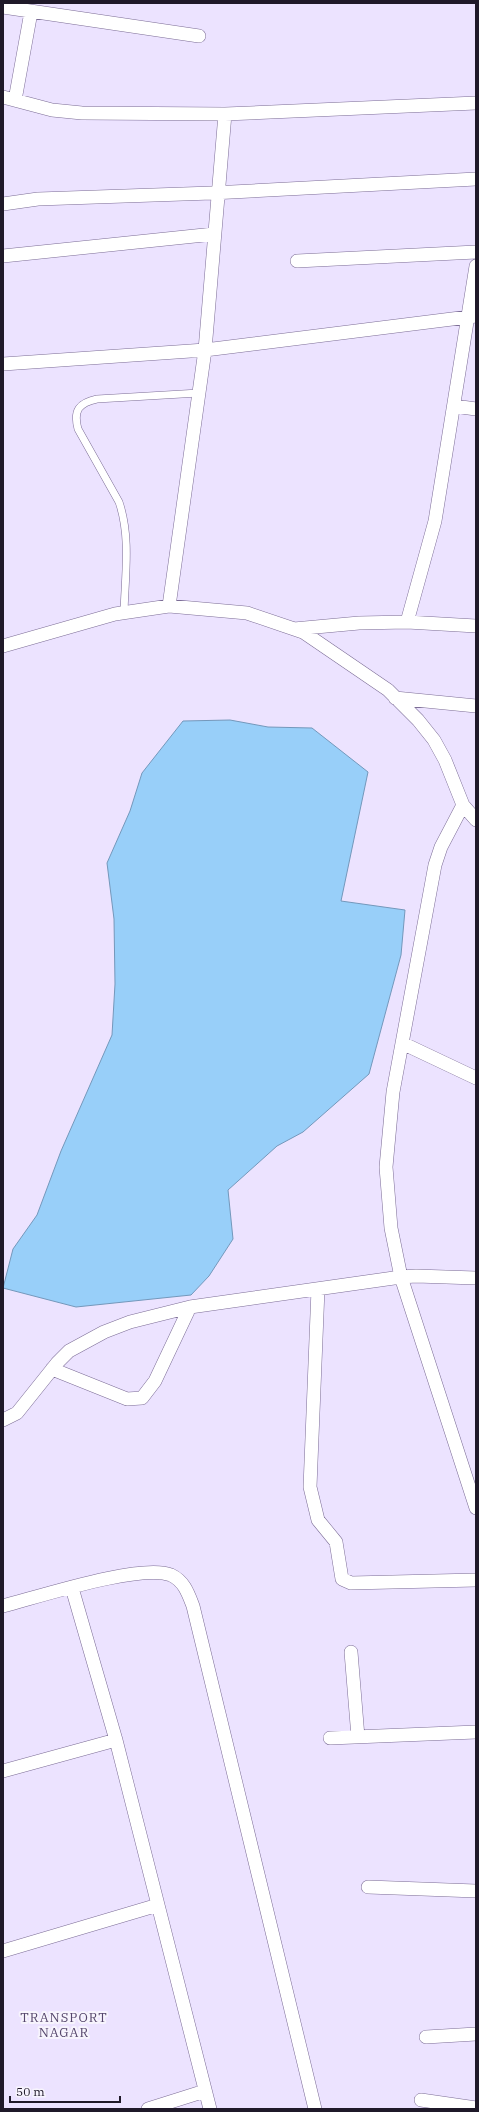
<svg xmlns="http://www.w3.org/2000/svg" width="479" height="2112" viewBox="0 0 479 2112" font-family="'IBM Plex Serif',serif">
<style>
.water{fill:#98cff9;stroke:#7498bb}
.lines{fill:none;stroke-linecap:round;stroke-linejoin:round}
.service-casing{stroke:#7c6d96;stroke-width:8}
.minor-casing{stroke:#7c6d96;stroke-width:14}
.service{stroke:#fff;stroke-width:7}
.minor{stroke:#fff;stroke-width:13}
.labels{text-anchor:middle;dominant-baseline:central;stroke-width:4;stroke-linejoin:round;paint-order:stroke}
.neighbourhood-label{font-size:13px;letter-spacing:1px;fill:#54456b;stroke:#f7f4fd}
</style>
<rect width="100%" height="100%" fill="#ece3ff"/>
<!-- water -->
<path class="water" d="M230,720L268,727L312,728L368,772L341,901L405,910L401,955L369,1074L303,1132L277,1146L228,1190L233,1239L209,1276L191,1295L76,1307L3,1288L13,1249L37,1215L61,1151L112,1035L115,984L114,919L107,863L130,811L142,773L183,721Z"/>
<g class="lines">
<!-- service casing -->
<g class="service-casing">
<path id="service" d="M124,613C125,576 131,537 119,502L78,429C73,410 79,403 97,399L199,393"/>
</g>
<!-- minor casing -->
<g class="minor-casing">
<path id="minor" d="M3,7L199,36
M3,97L52,110L82,113L225,114L476,103
M15,100L31,12
M3,204L38,199L212,193L476,179
M3,256L214,234
M297,261L476,252
M3,364L205,350L476,316
M454,406L476,409
M169,606L205,350L225,114
M407,622L435,521L476,266
M294,629L359,623L407,622L476,626
M3,646L115,614L169,606L247,613L303,632L388,690L418,720L434,740L445,760L463,805L476,820
M395,698L476,706
M463,805L441,847L435,865L393,1092L386,1167L391,1228L401,1277L476,1508
M402,1043L476,1078
M318,1289L310,1487L318,1520L336,1542L342,1579L351,1583L476,1580
M52,1369L127,1399L142,1398L155,1381L190,1307
M3,1420L17,1413L57,1363L69,1351L104,1332L130,1322L190,1307L401,1277L416,1276L476,1278
M72,1588L116,1740
M3,1606C38,1597 141,1563 171,1575C184,1581 188,1593 193,1606L315,2109
M351,1652L358,1737
M330,1738L476,1732
M3,1771L116,1740L210,2109
M368,1887L476,1891
M3,1951L158,1905
M426,2037L476,2034
M421,2100L476,2108
M148,2109L205,2091"/>
</g>
<!-- service -->
<use href="#service" class="service"/>
<!-- minor -->
<use href="#minor" class="minor"/>
</g>
<g class="labels">
<!-- neighbourhood labels -->
<g class="neighbourhood-label">
<text x="64" y="2017">TRANSPORT<tspan x="64" dy="15">NAGAR</tspan></text>
</g>
</g>
<!-- border -->
<rect width="479" height="2112" fill="none" stroke="#1f1929" stroke-width="8"/>
<!-- scale -->
<path d="M10 2096v6h110v-6" fill="none" stroke="#1f1929" stroke-width="2"/>
<text x="16" y="2096" font-size="12" fill="#1f1929" stroke="#f7f4fd" stroke-width="3" paint-order="stroke">50 m</text>
</svg>
